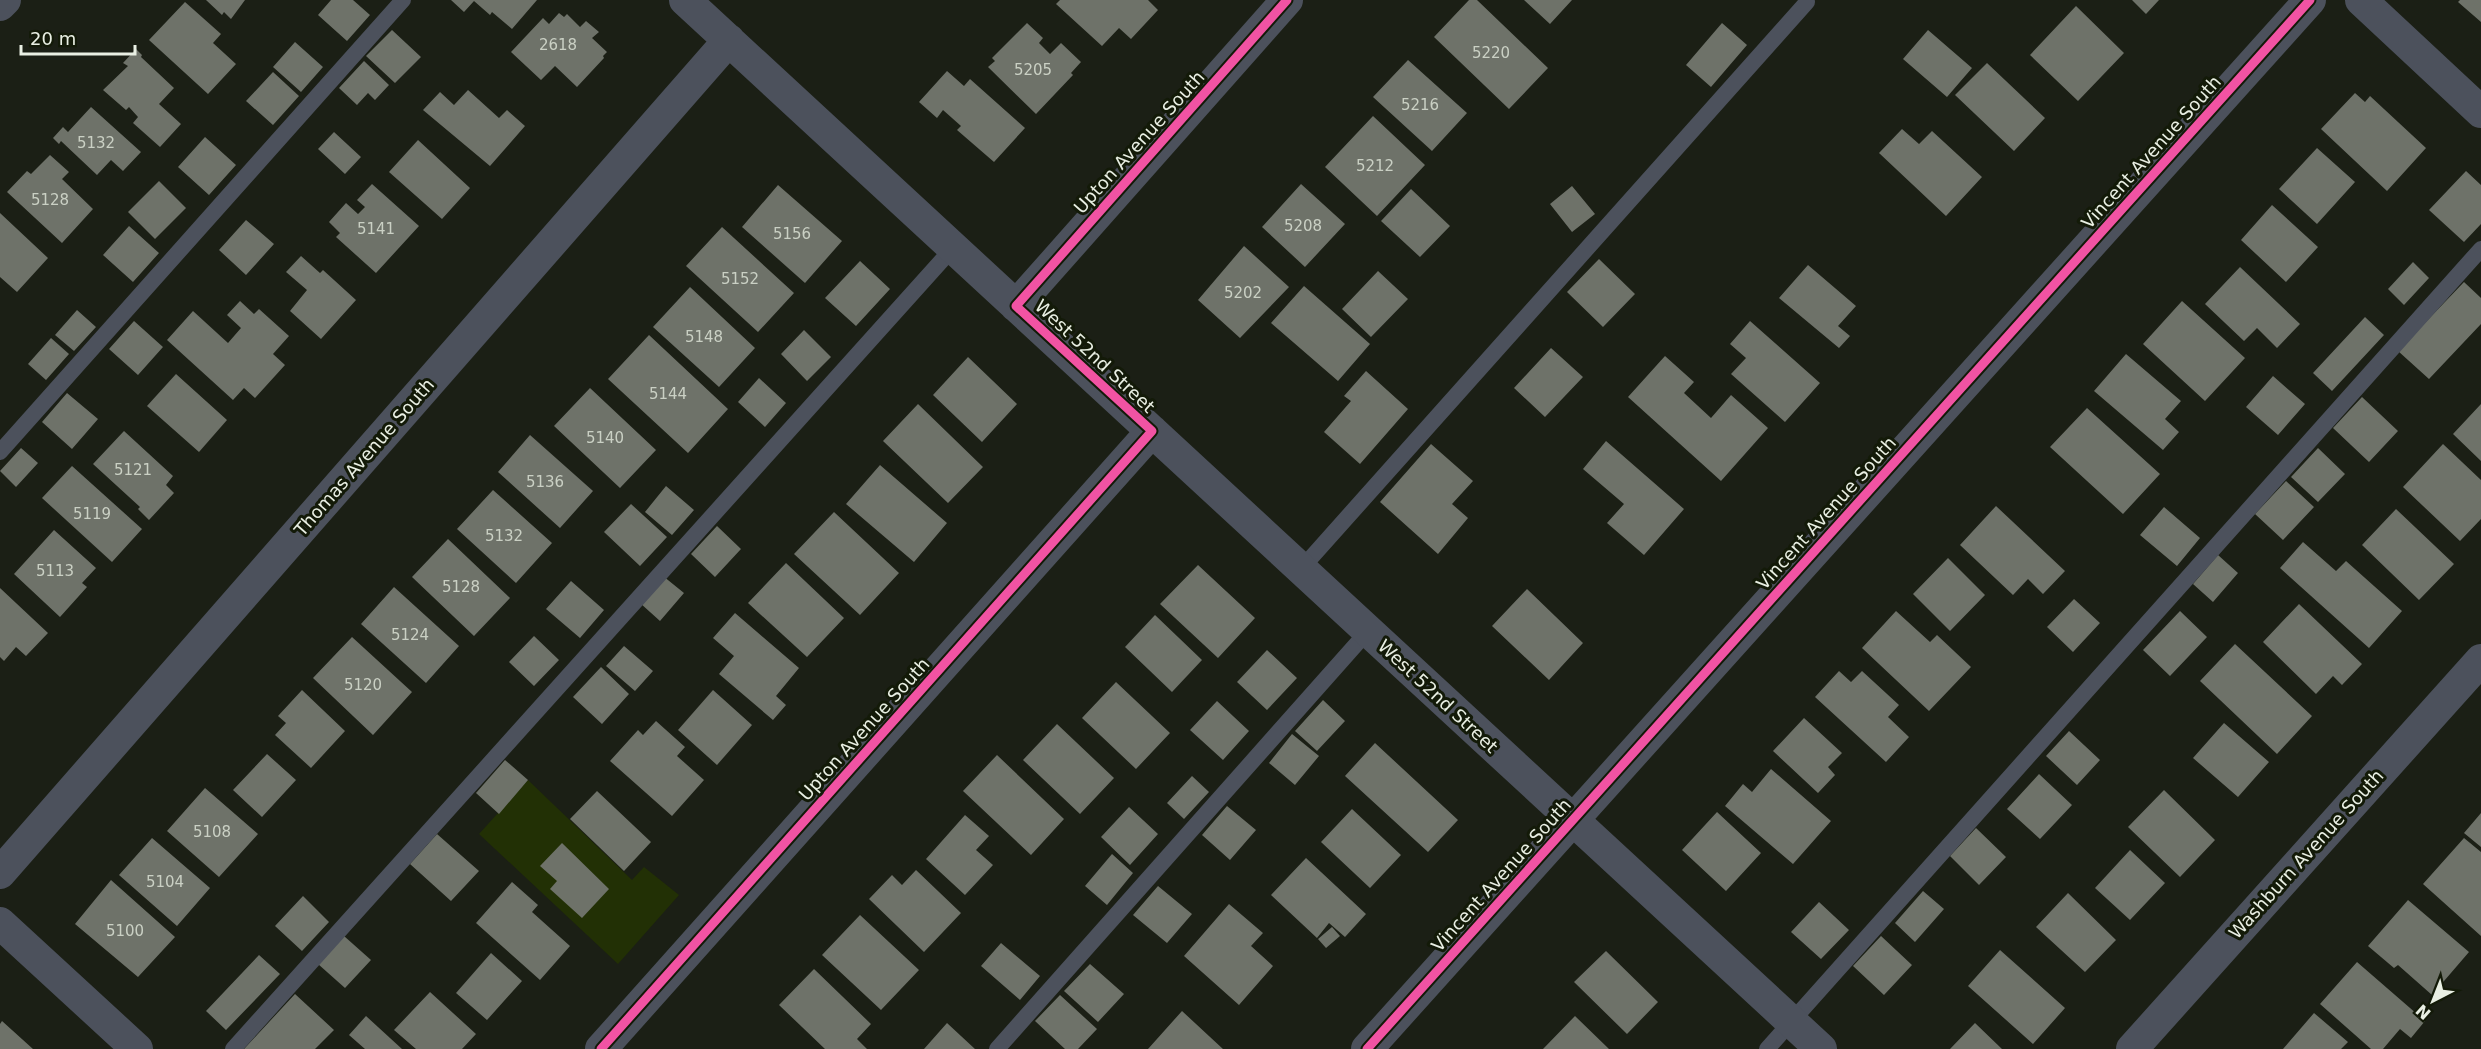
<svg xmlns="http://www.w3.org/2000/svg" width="2481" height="1049" viewBox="0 0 2481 1049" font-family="'DejaVu Sans',sans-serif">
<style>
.green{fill:#223005}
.building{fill:#6e7269}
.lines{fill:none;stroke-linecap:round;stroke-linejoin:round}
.lane{stroke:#4c515c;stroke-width:16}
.street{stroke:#4c515c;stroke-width:32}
.cycleway-casing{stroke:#131a08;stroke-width:13}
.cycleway{stroke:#f153a3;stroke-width:9}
.labels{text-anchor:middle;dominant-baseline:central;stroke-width:6;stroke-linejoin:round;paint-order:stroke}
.number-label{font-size:15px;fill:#cad0c4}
.street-label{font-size:18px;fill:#e9efe3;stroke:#131a08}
</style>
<rect width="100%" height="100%" fill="#1b1f15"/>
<!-- green -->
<path class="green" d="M528,780L632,880L644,867L679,895L618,964L479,834Z"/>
<!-- building -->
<path class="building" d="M206,0H245L231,19L224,12L222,15Z
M331,0H353L370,15L347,41L318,15Z
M451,0H537L512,29L492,12L490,15L474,1L464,12Z
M1060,0H1148L1158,10L1131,39L1119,28L1102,46L1056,4Z
M1469,0H1477L1548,68L1509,109L1434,37Z
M1524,0H1572L1550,24Z
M2132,0H2159L2146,14Z
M2460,0H2481V22L2458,2Z
M185,2L221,34L213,43L236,64L208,94L149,40Z
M2076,6L2124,53L2078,101L2030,55Z
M559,13L564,17L567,14L580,27L586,21L599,32L592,38L607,52L603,56L604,58L577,87L555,66L541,80L511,52L543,18L549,24Z
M1027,23L1043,38L1039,43L1050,54L1061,43L1081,62L1071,73L1073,75L1036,114L988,67L995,61L992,58Z
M1722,23L1747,45L1711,87L1686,65Z
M392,30L421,57L395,83L366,56Z
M1928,30L1972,68L1947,97L1903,59Z
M295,42L323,67L301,92L273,67Z
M136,49L142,55L141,57L174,88L159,104L181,124L160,147L133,123L138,117L129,107L126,110L103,90L128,66L123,63Z
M1408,60L1467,113L1432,151L1373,97Z
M364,61L389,85L375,100L368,93L357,105L339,88Z
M1987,63L2045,118L2014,151L1955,95Z
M947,71L964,86L970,79L1025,128L994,162L957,130L961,126L943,110L937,118L919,102Z
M273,72L299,96L273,125L246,101Z
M468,90L499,118L507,110L525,126L490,166L423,110L440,92L454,105Z
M2355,93L2365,102L2370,96L2426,148L2387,191L2321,129Z
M91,107L141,152L123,171L111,160L97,175L61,141L59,144L53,138L63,127L68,132Z
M1373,116L1425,165L1377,216L1325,167Z
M1902,129L1919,144L1932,131L1982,177L1946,216L1879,153Z
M334,132L361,157L345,174L318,149Z
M205,137L236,165L209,195L178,167Z
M418,140L470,188L442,219L389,172Z
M2317,148L2355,182L2317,224L2279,189Z
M50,155L69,172L62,179L93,209L62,243L7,192L27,171L31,174Z
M2466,171L2481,185V224L2464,242L2429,210Z
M159,181L186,208L155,239L128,212Z
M372,184L419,226L376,273L336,237L340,233L329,222L346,203L358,214L365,207L357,200Z
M1301,184L1345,224L1305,267L1262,227Z
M778,185L842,241L805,283L742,227Z
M1572,186L1595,214L1572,232L1550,204Z
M1411,189L1450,226L1420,257L1381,221Z
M2272,205L2318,247L2286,282L2241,240Z
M0,213L48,258L17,292L0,277Z
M246,220L274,244L246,275L219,250Z
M129,226L159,253L133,282L103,255Z
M722,227L794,293L758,332L686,266Z
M1244,246L1289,287L1240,338L1198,300Z
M301,256L320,273L323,270L356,300L321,339L290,311L307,290L286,272Z
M1599,259L1635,294L1603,327L1567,292Z
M860,261L890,289L856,326L825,298Z
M2413,262L2429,278L2404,305L2388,289Z
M1808,265L1856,306L1838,326L1850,336L1839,348L1779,298Z
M2240,267L2300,324L2277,348L2257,328L2244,341L2205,304Z
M1378,271L1408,299L1371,337L1342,309Z
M2464,282L2481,298V324L2429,379L2398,351Z
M1304,286L1370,344L1338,381L1271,323Z
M690,287L755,348L719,387L653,327Z
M240,301L254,314L259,309L289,336L273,354L285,365L255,398L244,388L233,400L167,340L193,311L228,343L241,328L227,315Z
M2182,301L2245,358L2205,401L2143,344Z
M77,310L96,327L74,351L55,335Z
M2365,317L2384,335L2332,391L2313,373Z
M134,321L163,347L138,375L109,349Z
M1750,321L1820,383L1785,422L1731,374L1746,358L1730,344Z
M804,330L831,357L807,381L781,354Z
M649,335L728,409L688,453L608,379Z
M51,338L69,354L46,380L28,364Z
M1551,348L1583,377L1545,417L1514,388Z
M2126,354L2181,401L2165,419L2179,432L2163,450L2094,391Z
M1665,356L1694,382L1684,393L1711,418L1731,395L1768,428L1721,481L1628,397Z
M968,357L1017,404L982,442L933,395Z
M1366,371L1408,409L1360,464L1324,432L1351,401L1344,396Z
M176,374L227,420L199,452L147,406Z
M2273,376L2305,404L2278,435L2246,407Z
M759,378L786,403L765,427L738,402Z
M590,388L656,450L620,488L554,426Z
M67,393L98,419L72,449L42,422Z
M2362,397L2398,431L2369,462L2333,428Z
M918,404L983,467L948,503L883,441Z
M2481,404V461L2453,434Z
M2087,408L2160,474L2123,514L2050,447Z
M124,431L173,476L166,485L174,493L149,520L138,509L140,507L93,464Z
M530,435L593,491L560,528L498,472Z
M1606,441L1684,509L1644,555L1607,523L1624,504L1583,469Z
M1431,444L1473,481L1452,504L1468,518L1438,554L1380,502Z
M2443,444L2481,480V519L2460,541L2403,487Z
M21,448L38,463L16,487L0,471Z
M2318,448L2345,474L2318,502L2291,477Z
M880,465L947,523L914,562L846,504Z
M72,466L142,529L112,562L42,498Z
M2286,481L2314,507L2283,540L2255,514Z
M666,486L694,510L672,535L645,512Z
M493,490L552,543L516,583L457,529Z
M631,504L667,537L640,566L604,532Z
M1996,506L2065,571L2043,594L2028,579L2013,595L1960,545Z
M2164,507L2200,538L2177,566L2140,535Z
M2396,509L2454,564L2419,600L2362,545Z
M834,512L899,573L860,615L794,554Z
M717,526L741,549L715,577L691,554Z
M54,530L96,568L82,583L87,587L60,617L14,574Z
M448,539L510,598L474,636L412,577Z
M2303,542L2336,571L2346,561L2402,611L2369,648L2280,568Z
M2218,555L2238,573L2213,602L2193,584Z
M1948,558L1985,595L1950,631L1913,594Z
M786,563L844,618L807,657L748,603Z
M1198,565L1255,618L1218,658L1160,604Z
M663,576L684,593L660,621L640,603Z
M571,581L604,610L580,638L546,609Z
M394,587L459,646L426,683L361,624Z
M0,588L48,633L26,656L16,647L4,661L0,657Z
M1527,589L1583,643L1549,680L1492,626Z
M2074,599L2100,623L2073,652L2047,627Z
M2299,604L2362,664L2342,685L2333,676L2316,694L2263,642Z
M1896,611L1930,642L1937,635L1971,667L1929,711L1862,648Z
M2180,611L2207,637L2170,676L2143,650Z
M735,613L799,668L776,696L786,705L773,720L719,674L734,656L713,638Z
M1155,615L1202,660L1172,692L1125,647Z
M534,636L559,660L534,686L509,662Z
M352,637L412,692L373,735L313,678Z
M2235,644L2312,716L2277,754L2200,681Z
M624,646L653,671L635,691L606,666Z
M1267,650L1297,678L1267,710L1237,682Z
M601,667L629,694L602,724L573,697Z
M1839,671L1851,682L1862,671L1899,705L1888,717L1909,737L1886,762L1815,697Z
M1116,682L1170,733L1136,769L1082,718Z
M302,690L345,731L311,768L275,735L286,723L278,716Z
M713,690L752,725L717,765L678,730Z
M1323,700L1345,721L1317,751L1295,731Z
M1217,701L1249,731L1223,760L1190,730Z
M1804,718L1842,753L1828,767L1835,775L1818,793L1773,751Z
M656,721L685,747L677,756L704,780L672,816L610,761L638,730L643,735Z
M2224,723L2269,762L2238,797L2193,758Z
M1057,724L1114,778L1080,814L1023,760Z
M2069,731L2100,760L2077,785L2046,756Z
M1292,734L1319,756L1295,785L1269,763Z
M1375,743L1458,820L1428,852L1345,776Z
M267,754L296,780L262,817L233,790Z
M997,755L1064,819L1031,855L963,791Z
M505,760L528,780L499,814L476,793Z
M1771,769L1831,821L1793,864L1725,806L1743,784L1752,792Z
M2039,774L2072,805L2040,839L2007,809Z
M1192,776L1209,792L1184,819L1167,803Z
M205,788L258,834L219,877L167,831Z
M2164,790L2215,840L2180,877L2128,827Z
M597,791L651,842L624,871L570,819Z
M1227,806L1256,830L1230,860L1202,835Z
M1129,807L1158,834L1130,865L1101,837Z
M1352,809L1401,855L1370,888L1321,842Z
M1717,812L1761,853L1726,891L1682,850Z
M2481,813V847L2464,833Z
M965,815L989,836L976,850L993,865L965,895L926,859Z
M1976,828L2006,857L1979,885L1950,856Z
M437,834L479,871L451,901L410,864Z
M152,838L210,888L177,926L119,875Z
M2464,838L2481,852V936L2423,884Z
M562,843L609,889L582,918L550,889L557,881L540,866Z
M2130,850L2165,883L2130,920L2095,888Z
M1112,854L1133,873L1107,905L1085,886Z
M1306,858L1366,914L1345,937L1329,923L1317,938L1271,895Z
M916,870L961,913L924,952L869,899L892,875L902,885Z
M111,880L175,937L138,977L75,924Z
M512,882L538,905L532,912L570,946L540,980L476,923Z
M1158,886L1192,914L1167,943L1133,915Z
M1923,891L1944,909L1915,942L1895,923Z
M2068,893L2116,940L2085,972L2036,927Z
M303,896L329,922L302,951L275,926Z
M2408,900L2469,952L2432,995L2398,965L2394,968L2368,946Z
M1819,902L1849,930L1821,959L1791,932Z
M1229,904L1263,933L1251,946L1273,966L1239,1005L1184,956Z
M860,915L919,970L881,1010L822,955Z
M1332,927L1340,936L1326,948L1318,939Z
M344,936L371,960L345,988L318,964Z
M1881,936L1912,965L1884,995L1853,966Z
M1001,943L1040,976L1020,1000L981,966Z
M2000,950L2065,1008L2033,1044L1968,986Z
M1606,951L1658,1002L1627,1034L1574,982Z
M491,953L522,981L487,1020L456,993Z
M259,955L280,974L226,1030L206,1011Z
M2357,962L2425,1021L2411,1038L2400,1029L2383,1049H2371L2320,1004Z
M1090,964L1124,994L1098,1022L1064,991Z
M814,969L871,1024L857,1039L867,1049H825L779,1005Z
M430,992L476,1034L462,1049H416L394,1030Z
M295,994L334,1030L315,1049H244Z
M1060,995L1097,1029L1078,1049H1065L1035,1021Z
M1182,1011L1223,1049H1148Z
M2314,1013L2348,1042L2341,1049H2283Z
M366,1016L402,1049H365L349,1035Z
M1575,1016L1609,1049H1543Z
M2,1021L33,1049H0V1024Z
M947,1023L975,1049H924Z
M1975,1023L2002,1049H1950Z"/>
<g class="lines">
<!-- lane -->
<path class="lane" d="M0,452L403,0
M1301,569L1807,2
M233,1049L953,248
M997,1049L1368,631
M1767,1049L2481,249"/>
<!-- street -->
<path class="street" d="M685,0L1821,1049
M2361,0L2481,112
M0,5L5,0
M1016,306L1287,0
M0,873L729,40
M0,923L137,1049
M601,1049L1152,431
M1367,1049L2310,0
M2132,1049L2481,660"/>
<!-- cycleway casing -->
<g class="cycleway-casing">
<path id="cycleway" d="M601,1049L1152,431L1016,306L1287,0
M1367,1049L2310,0"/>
</g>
<!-- cycleway -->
<use href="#cycleway" class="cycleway"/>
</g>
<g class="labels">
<!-- number labels -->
<g class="number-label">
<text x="558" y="45">2618</text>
<text x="1491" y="53">5220</text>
<text x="1033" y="70">5205</text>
<text x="1420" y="105">5216</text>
<text x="96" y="143">5132</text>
<text x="1375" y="166">5212</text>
<text x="50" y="200">5128</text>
<text x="1303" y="226">5208</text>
<text x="376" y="229">5141</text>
<text x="792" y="234">5156</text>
<text x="740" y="279">5152</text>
<text x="1243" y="293">5202</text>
<text x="704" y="337">5148</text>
<text x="668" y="394">5144</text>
<text x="605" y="438">5140</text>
<text x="133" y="470">5121</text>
<text x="545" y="482">5136</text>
<text x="92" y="514">5119</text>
<text x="504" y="536">5132</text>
<text x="55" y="571">5113</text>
<text x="461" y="587">5128</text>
<text x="410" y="635">5124</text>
<text x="363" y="685">5120</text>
<text x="212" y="832">5108</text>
<text x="165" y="882">5104</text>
<text x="125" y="931">5100</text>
</g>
<!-- street labels -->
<g class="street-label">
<text transform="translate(1139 142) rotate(-48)">Upton Avenue South</text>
<text transform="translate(2151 152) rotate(-48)">Vincent Avenue South</text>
<text transform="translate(1095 356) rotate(43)">West 52nd Street</text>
<text transform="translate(364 457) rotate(-49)">Thomas Avenue South</text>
<text transform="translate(1826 513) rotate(-48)">Vincent Avenue South</text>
<text transform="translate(1438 696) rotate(43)">West 52nd Street</text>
<text transform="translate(864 729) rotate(-48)">Upton Avenue South</text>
<text transform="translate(2306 854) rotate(-48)">Washburn Avenue South</text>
<text transform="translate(1501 875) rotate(-48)">Vincent Avenue South</text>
</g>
</g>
<!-- north arrow -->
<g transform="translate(2433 1001) rotate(222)" stroke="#131a08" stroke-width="4.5" paint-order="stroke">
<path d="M0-4.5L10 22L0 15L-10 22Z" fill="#e9efe3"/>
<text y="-9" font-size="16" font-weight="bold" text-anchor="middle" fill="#e9efe3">N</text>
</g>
<!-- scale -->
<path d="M21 45v9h114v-9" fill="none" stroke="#e9efe3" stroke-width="3"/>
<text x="30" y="45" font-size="18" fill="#e9efe3" stroke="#131a08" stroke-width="4.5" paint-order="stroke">20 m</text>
</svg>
